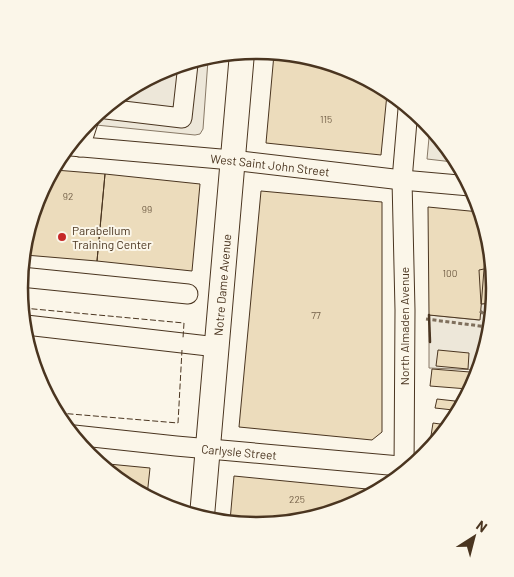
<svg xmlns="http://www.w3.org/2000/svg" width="514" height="577" viewBox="0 0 514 577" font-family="Barlow,sans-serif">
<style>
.parking{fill:#ede7d9;stroke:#887966}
.building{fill:#ecdcbc;stroke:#4a3520}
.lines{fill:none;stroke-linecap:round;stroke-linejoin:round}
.minor-casing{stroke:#4a3520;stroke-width:21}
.major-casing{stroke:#4a3520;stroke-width:26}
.path{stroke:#7f6f5c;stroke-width:3;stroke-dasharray:4 2.5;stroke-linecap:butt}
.minor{stroke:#fbf6e9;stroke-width:19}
.major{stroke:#fbf6e9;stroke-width:24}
.fence{stroke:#4a3520;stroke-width:1;stroke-dasharray:6 2.5;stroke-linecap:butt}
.wall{stroke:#4a3520;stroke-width:2.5}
.poi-dot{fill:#c62828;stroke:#fbf6e9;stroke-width:2}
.labels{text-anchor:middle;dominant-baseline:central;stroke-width:4;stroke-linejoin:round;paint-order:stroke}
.number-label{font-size:10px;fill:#725f47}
.street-label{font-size:12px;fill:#4a3520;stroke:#fbf6e9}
.poi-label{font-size:12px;fill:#4a3520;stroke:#fbf6e9;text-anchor:start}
.rim{fill:none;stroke:#4a3520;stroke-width:2.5}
</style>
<rect width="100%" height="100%" fill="#fbf6e9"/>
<!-- parking -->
<path class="parking" d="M208,60L203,129L200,134L195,135L86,124L89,120L166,68Z
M430,127L453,162L427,159Z
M492,303L479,370L429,368V315L479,320L481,304Z"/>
<!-- building -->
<path class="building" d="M274,54L348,68L387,94L381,155L266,143Z
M55,170L105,174L97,261L25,255L37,197Z
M105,174L200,184L192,271L97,261Z
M261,191L382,202V432L372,440L239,427Z
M428,207L480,212L486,244L480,320L429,315Z
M484,269H491L495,288L492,303L481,304L479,270Z
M438,350L469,353L468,369L436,366Z
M432,369L470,372L468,389L430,386Z
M437,399L455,401L453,410L435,408Z
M433,423L447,425L435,443L430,442Z
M98,463L150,468L147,496Z
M234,476L377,490L348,509L257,527L230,521Z"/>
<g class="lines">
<!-- minor casing -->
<g class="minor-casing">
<g id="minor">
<path d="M106,109L182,118L188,64"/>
<path id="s1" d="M71,146L232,160L402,180L470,186"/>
<path d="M80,147L89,119"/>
<path d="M21,277L188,294"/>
<path d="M26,325L217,347"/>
<path id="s2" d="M74,435L176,446L411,467"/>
<path d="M404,471L405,310L402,180L408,109"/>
</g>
</g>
<!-- major casing -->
<g class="major-casing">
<g id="major">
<path id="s3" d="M202,516L242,53"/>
</g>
</g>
<!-- path -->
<path class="path" d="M480,311L485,315L486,327
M426,319L488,327"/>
<!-- minor -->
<use href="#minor" class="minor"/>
<!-- major -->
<use href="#major" class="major"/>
<!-- fence -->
<path class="fence" d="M23,308L184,323L183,338
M59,413L178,423L182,350"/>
<!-- wall -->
<path class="wall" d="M429,315L430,342"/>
</g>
<!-- markers -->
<circle class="poi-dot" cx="62" cy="237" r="5"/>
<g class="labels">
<!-- number labels -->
<g class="number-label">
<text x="326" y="119">115</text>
<text x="68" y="196">92</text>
<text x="147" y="209">99</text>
<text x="450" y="273">100</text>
<text x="316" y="315">77</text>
<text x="297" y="499">225</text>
</g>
<!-- street labels -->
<g class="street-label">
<text stroke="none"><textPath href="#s1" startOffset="200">West Saint John Street</textPath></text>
<text stroke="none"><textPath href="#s3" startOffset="232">Notre Dame Avenue</textPath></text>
<text transform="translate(404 326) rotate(-90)">North Almaden Avenue</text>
<text stroke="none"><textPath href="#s2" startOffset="166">Carlysle Street</textPath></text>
</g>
<!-- poi labels -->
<g class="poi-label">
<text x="72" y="230">Parabellum<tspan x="72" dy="14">Training Center</tspan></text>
</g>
</g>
<!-- crop -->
<path d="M0 0H514V577H0ZM28 288a229 229 0 1 1 458 0a229 229 0 1 1-458 0Z" fill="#fbf6e9" fill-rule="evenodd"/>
<path class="rim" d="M28 288a229 229 0 1 1 458 0a229 229 0 1 1-458 0Z"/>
<!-- north arrow -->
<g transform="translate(474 537) rotate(36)" stroke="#fbf6e9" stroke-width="4" paint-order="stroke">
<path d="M0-4L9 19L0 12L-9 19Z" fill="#4a3520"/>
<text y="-8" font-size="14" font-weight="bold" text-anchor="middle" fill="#4a3520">N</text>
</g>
</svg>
